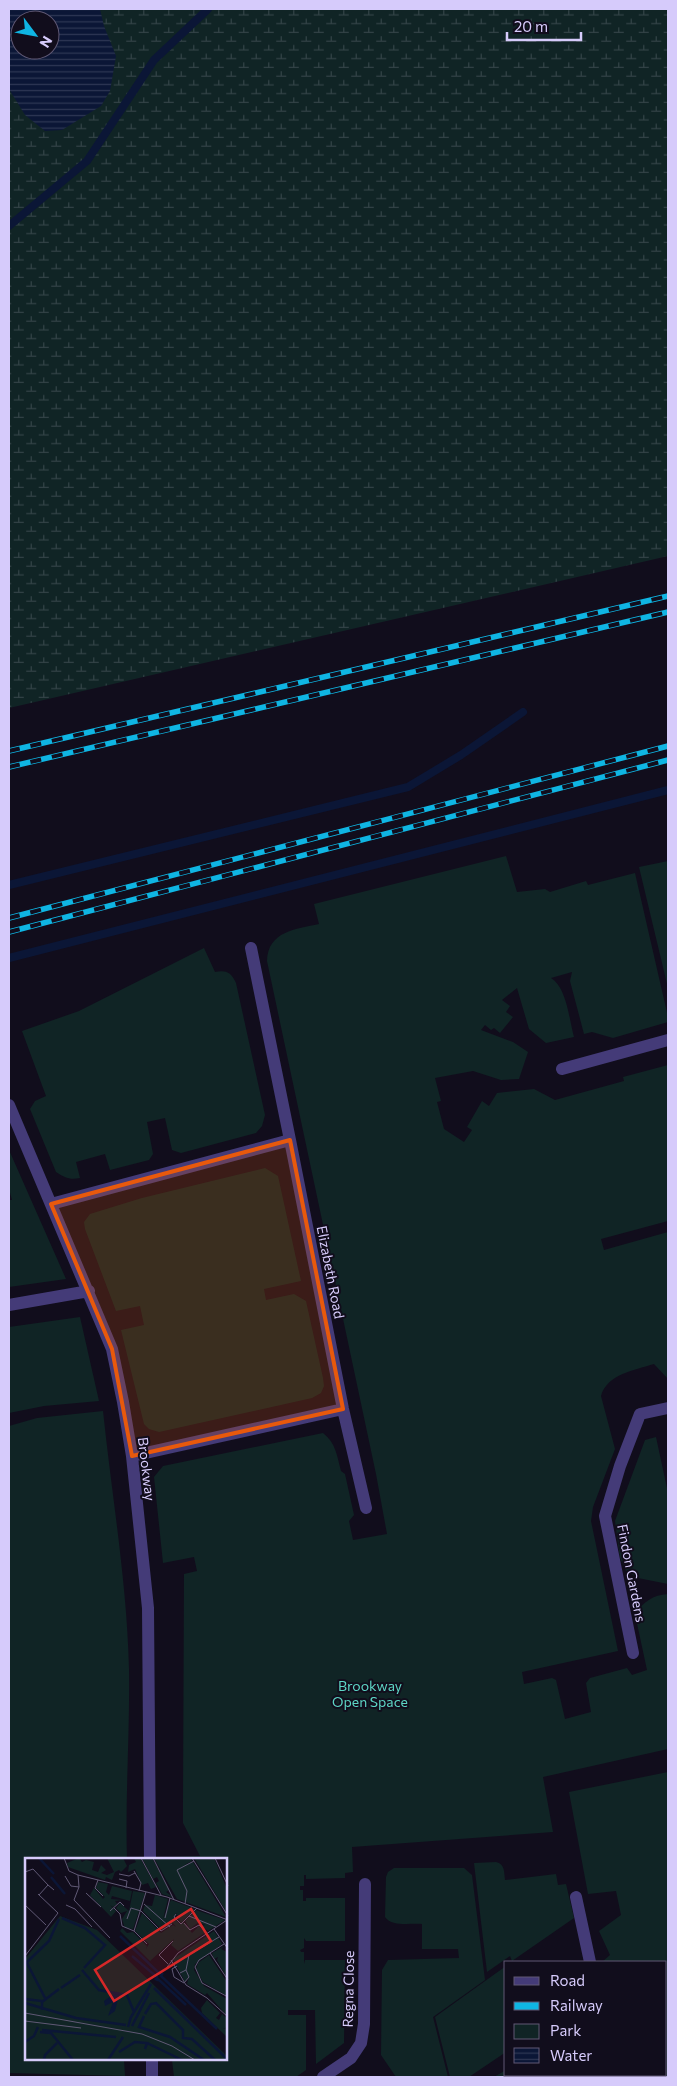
<svg xmlns="http://www.w3.org/2000/svg" width="677" height="2086" viewBox="0 0 677 2086" font-family="Commissioner,sans-serif">
<style>
.green{fill:#102425}
.wetland{fill:url(#wetland-marsh);fill-rule:evenodd}
.water{fill:url(#water-rules);fill-rule:evenodd}
.lines{fill:none;stroke-linecap:round;stroke-linejoin:round}
.stream{stroke:#0b1636;stroke-width:8}
.street{stroke:#443b78;stroke-width:12}
.rail-casing{stroke:#0fb5e3;stroke-width:5.5}
.rail{stroke:#110d1c;stroke-width:4;stroke-dasharray:11;stroke-linecap:butt}
.marked{fill:#e8590c;fill-opacity:0.2;stroke:#e8590c;stroke-width:4;stroke-linejoin:round}
.labels{text-anchor:middle;dominant-baseline:central;stroke-width:4;stroke-linejoin:round;paint-order:stroke}
.street-label{font-size:14px;fill:#d6cbfb;stroke:#110d1c}
.park-label{font-size:14px;fill:#5dd5c5;stroke:#110d1c}
.inset-river{fill:none;stroke:#0b1636;stroke-width:2.5}
.inset-road{fill:none;stroke:#605975;stroke-width:1}
.view{fill:#d62828;fill-opacity:0.15;stroke:#d62828;stroke-width:2.5}
.inset-edge{fill:none;stroke:#d6cbfb;stroke-width:2.5}
</style>
<defs>
<pattern id="wetland-marsh" width="20" height="14" patternUnits="userSpaceOnUse" patternTransform="scale(1.25)"><rect width="20" height="14" fill="#102425"/><path d="M1 5h8M5 5V1M11 12h8M15 12V8" fill="none" stroke="#324246"/></pattern>
<pattern id="water-rules" width="6" height="5" patternUnits="userSpaceOnUse" patternTransform="scale(1.25)"><rect width="6" height="5" fill="#0b1636"/><path d="M0 2.5h6" fill="none" stroke="#2e3754"/></pattern>
</defs>
<rect width="100%" height="100%" fill="#110d1c"/>
<!-- green -->
<path class="green" d="M506,856L517,892L545,889L550,892L586,881L588,885L635,873L668,1017V1022L613,1038L592,1032L584,1034L570,981L572,972L551,978C567,988 569,1019 574,1037L546,1043L529,1029L517,988L502,1000L510,1006L506,1012L513,1017L500,1033L494,1028L491,1030L485,1025L481,1030L513,1042L528,1052L519,1079L501,1080L473,1071L435,1078L441,1101L437,1102L444,1129L464,1142L472,1130L467,1127L482,1101L489,1106L497,1093L534,1089L555,1100L624,1081L623,1077L668,1065V1221L601,1239L604,1250L668,1232V1379L654,1364C635,1370 607,1374 601,1396L615,1449L593,1507L591,1521L618,1651L522,1672L524,1684L552,1678L556,1680L565,1719L591,1712L586,1683L590,1678L627,1668L632,1675L647,1670L635,1614C643,1602 653,1595 668,1594V1749L543,1777L553,1832L352,1847L353,1872L345,1873V1878L306,1879V1875H304V1886H300V1890H303V1901H306V1898H345V1941H306L304,1938V1948L300,1950L301,1952H304V1964L305,1960H345L344,2043L316,2064L315,2010H288V2015H306V2070L296,2077H174L172,2060H226V1860H172V1857L200,1856L183,1823V1802L184,1574L197,1571L194,1557L163,1563L154,1477L163,1466L323,1433C336,1443 337,1456 341,1471L345,1474L354,1515L349,1521L353,1540L387,1534L376,1474L267,961C268,931 296,929 319,924L314,904Z
M668,861V988L639,867Z
M204,948L215,972C226,970 231,972 236,983L265,1115L262,1126L256,1133L181,1153L172,1150L165,1118L147,1122L153,1154L149,1160L110,1170L105,1154L76,1162L80,1178C70,1180 65,1178 56,1172L30,1109L35,1101L46,1096L22,1031L79,1011Z
M9,1150L66,1279L9,1287V1200H12L9,1189Z
M265,1168L278,1176L301,1281L264,1289L266,1300L294,1294L306,1301L323,1378L324,1386L321,1393L312,1398L159,1432L149,1429L144,1424L121,1330L144,1325L140,1306L116,1311L85,1229L84,1222L90,1214L142,1198Z
M80,1317L99,1401L44,1406L9,1413V1327Z
M103,1411C112,1497 127,1583 129,1669C130,1733 125,1796 127,1860H26V2060H124L125,2076L9,2073V1426L37,1418Z
M656,1437L668,1493V1584L638,1578L626,1571L620,1558L615,1521L645,1440Z
M668,1772V2077H626V2075H666V1962H602L610,1955L599,1931L621,1915L616,1891L588,1894L569,1792Z
M496,1862C505,1864 504,1872 505,1880L556,1874L558,1885L566,1884L574,1918L512,1961L510,1956L487,1972L474,1863Z
M394,1868H464L472,1875L485,1980L433,2017L448,2077H396L381,2055L382,1970L388,1960L459,1958L458,1949H422V1924C410,1923 392,1927 385,1917L386,1877L388,1872Z
M506,1966V2052L469,2077H450L435,2017Z
M506,2070V2075H604L605,2077H494Z"/>
<!-- wetland -->
<path class="wetland" d="M9,9H668V556L9,708ZM20,20H50V50H20Z"/>
<!-- water -->
<path class="water" d="M9,9H100L104,26L116,56L110,91L101,106L62,130L45,131L25,115L9,89ZM20,20H50V50H20Z"/>
<g class="lines">
<!-- stream -->
<path class="stream" d="M9,226L87,161L154,60L208,9
M9,885L408,787L461,755L523,712
M9,958L668,790"/>
<!-- street -->
<path class="street" d="M251,948L290,1140
M562,1069L668,1040
M9,1105L112,1349L123,1402L132,1456L148,1608L150,1860
M51,1204L290,1140L343,1409L366,1508
M9,1305L89,1291
M132,1456L343,1409
M633,1653L605,1516L620,1466L640,1414L668,1408
M576,1897L590,1962
M152,2060V2077
M614,2075L615,2077
M323,2077L351,2058L361,2043L364,2024L365,1884"/>
<!-- rail casing -->
<g class="rail-casing">
<path id="rail" d="M9,751L668,596
M9,767L668,612
M9,918L668,746
M9,932L668,760"/>
</g>
<!-- rail -->
<use href="#rail" class="rail"/>
</g>
<!-- marked area -->
<path class="marked" d="M290,1140L343,1409L132,1456L112,1349L51,1204Z"/>
<g class="labels">
<!-- street labels -->
<g class="street-label">
<text transform="translate(331 1272) rotate(79)">Elizabeth Road</text>
<text transform="translate(147 1469) rotate(83)">Brookway</text>
<text transform="translate(632 1573) rotate(79)">Findon Gardens</text>
<text transform="translate(348 1989) rotate(-89)">Regna Close</text>
</g>
<!-- park labels -->
<g class="park-label">
<text x="370" y="1685">Brookway<tspan x="370" dy="16">Open Space</tspan></text>
</g>
</g>
<!-- overview -->
<g transform="translate(25 1858)">
<rect width="202" height="202" fill="#110d1c"/>
<path d="M54,0L57,4L61,2L69,4L67,12L73,14L76,7L81,12L76,15L82,17L89,14L82,0H98L102,8L96,14L94,12L90,14L87,22L81,19L80,22L43,9L42,5ZM109,0H115L131,29L126,31L123,25L117,27L110,11L103,14L104,7L111,4ZM117,0H127L144,32L141,34L149,40L137,36L131,25L134,23L132,19L128,21ZM129,0H165L167,3L159,7L168,4L201,59L152,41ZM169,0H189L202,31V55ZM73,24L83,26L81,34L84,37L87,28L107,33L105,43L87,38L86,41L97,42L90,43L92,46L88,49L85,47L91,53L86,59L65,37L69,30L78,41L80,39L71,30ZM108,33L120,35L108,71L100,70L97,61L102,53L96,55L91,50L95,45L104,53ZM130,37L143,41L138,61L146,42L170,51L156,65L151,55L149,60L155,66L158,64L167,75L174,68L181,74L153,93L146,87L149,81L125,103L95,73L97,70L102,75L108,74L122,88L121,91L124,86L110,73L117,55L136,75L148,67L151,69L148,65L137,72L118,53L120,47L127,48ZM171,52L200,62L183,73L177,68L180,67L174,64L165,71L160,63ZM189,73L197,86L170,106L169,112L179,128L202,141V158L182,135L180,137L162,126L164,119L160,124L148,101ZM199,88L196,91L202,94V116L200,114L202,120L192,102L193,99L189,101L187,95ZM184,97L202,124V138L178,124L171,111L173,105ZM182,142L195,155L191,160L194,162L197,156L202,160V169L198,171L202,170V179L177,155L176,150Z" fill="#102425"/>
<path d="M35,58L72,72L203,199L202,202H0V101Z" fill="#102425"/>
<path d="M90,135L94,137L90,153L83,158L88,144L80,148L79,143Z" fill="#0b1636"/>
<path class="inset-river" d="M14,0L29,16M26,19L40,36M37,60L60,70L80,87L59,110M95,78L135,116L137,114M107,98L132,119L130,122M2,105L20,140M0,106L24,83L34,61M57,112L74,132L102,137L109,154M138,115L136,118L192,171M132,123L133,121L161,147M36,130L55,117M129,130L203,202M0,141L17,143V152M17,144L34,131M0,145L51,160L101,167M120,156L126,146L131,145L158,172V180L167,181L190,202M119,158L114,169L145,179L179,202M107,168L124,135M103,169L106,159L126,126M17,172L91,179M15,174L26,175L48,202M0,184L9,178L13,169M122,185L157,202M94,194L110,184L122,185L120,191M19,202L20,197L32,185M83,202L98,179"/>
<path class="inset-road" d="M39,0L44,13L53,17L142,39L203,62M116,0L136,37M128,0L149,42M167,0L203,58M190,0L203,28M109,13L116,25L114,33M0,14L8,11L23,27M94,16L104,18L110,15M53,17L54,29L49,42L85,80M40,18L46,28L54,29M94,21L102,23L101,30M73,22L70,30L78,38M61,35L76,49M14,37L23,27L29,32M119,46L145,69M160,46L162,33L152,12L169,3M0,47L21,67M41,47L50,51L67,69M89,50L95,56L97,68L109,73M85,53L95,44L99,48M151,56L149,59L156,66L172,50M164,58L191,69M140,60L145,40M102,61L106,50L116,53L136,73L147,66M159,65L165,72L174,67L182,75M189,71L203,91M109,73L121,34M109,73L122,86M199,86L174,102L170,109L177,125L203,139M185,95L203,122M0,98L33,55L13,36M146,102L161,127L182,140L203,159M143,106L134,97L148,83M152,108L147,111L149,119L159,125L164,119L161,112M139,113L153,95L202,62M155,115L161,112L164,97L194,79M0,155L117,176L147,188L170,202M0,163L56,170"/>
<path class="view" d="M166,51L186,83L89,143L70,112Z"/>
<rect width="202" height="202" class="inset-edge"/>
</g>
<!-- border -->
<rect width="677" height="2086" fill="none" stroke="#d6cbfb" stroke-width="20"/>
<!-- legend -->
<rect x="504" y="1961" width="162" height="115" fill="#110d1c" stroke="#605975"/>
<rect x="514" y="1977" width="25" height="8" fill="#443b78" stroke="#605975"/>
<text x="550" y="1986" font-size="15" fill="#d6cbfb">Road</text>
<rect x="514" y="2002" width="25" height="8" fill="#0fb5e3" stroke="#605975"/>
<text x="550" y="2011" font-size="15" fill="#d6cbfb">Railway</text>
<rect x="514" y="2024" width="25" height="15" fill="#102425" stroke="#605975"/>
<text x="550" y="2036" font-size="15" fill="#d6cbfb">Park</text>
<rect x="514" y="2048" width="25" height="15" fill="url(#water-rules)" stroke="#605975"/>
<text x="550" y="2061" font-size="15" fill="#d6cbfb">Water</text>
<!-- north arrow -->
<g transform="translate(35 35) rotate(122)"><circle r="24" fill="#110d1c" stroke="#605975"/>
<path d="M0-4L9 19L0 12L-9 19Z" fill="#0fb5e3"/>
<text y="-8" font-size="14" font-weight="bold" text-anchor="middle" fill="#d6cbfb">N</text>
</g>
<!-- scale -->
<path d="M507 32v8h74v-8" fill="none" stroke="#d6cbfb" stroke-width="2.5"/>
<text x="514" y="32" font-size="15" fill="#d6cbfb" stroke="#110d1c" stroke-width="4" paint-order="stroke">20 m</text>
</svg>
